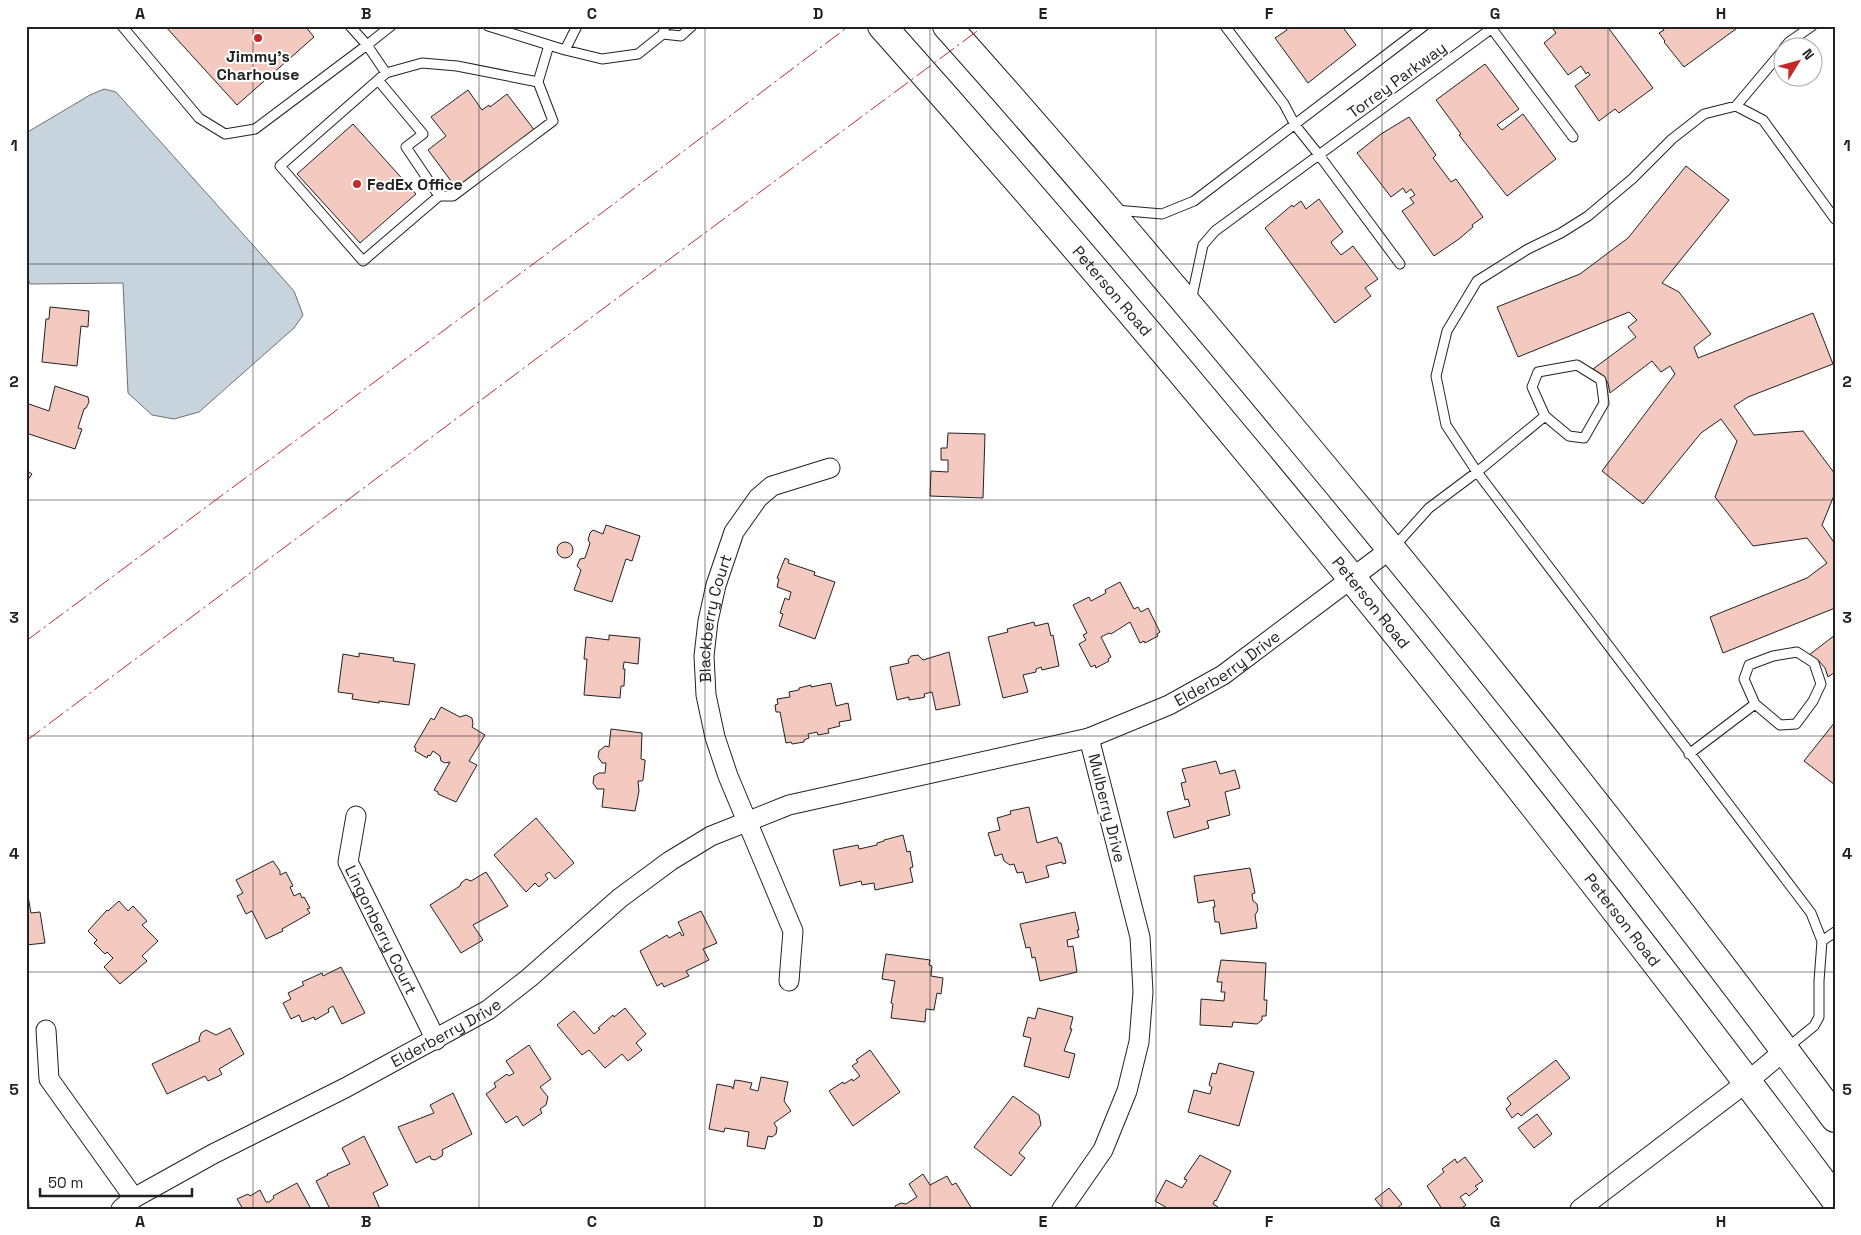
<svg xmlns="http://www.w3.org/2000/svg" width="1861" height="1235" viewBox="0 0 1861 1235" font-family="'Space Grotesk',sans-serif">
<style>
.water{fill:#c7d3dd;stroke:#6f6f6f}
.building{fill:#f3c9c0;stroke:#222}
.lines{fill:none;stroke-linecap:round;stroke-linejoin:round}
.lane-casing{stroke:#222;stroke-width:11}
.street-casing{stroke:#222;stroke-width:21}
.primary-casing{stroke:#222;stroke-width:30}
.lane{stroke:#fff;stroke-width:9}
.street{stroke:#fff;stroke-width:19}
.primary{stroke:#fff;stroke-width:28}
.power{stroke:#c62828;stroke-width:1;stroke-dasharray:18 4 2.5 4;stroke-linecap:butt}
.grid{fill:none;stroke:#222;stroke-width:1;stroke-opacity:0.55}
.poi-dot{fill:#c62828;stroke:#fff;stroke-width:2}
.labels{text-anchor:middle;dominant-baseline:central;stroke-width:4;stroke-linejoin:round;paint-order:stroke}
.poi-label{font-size:16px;font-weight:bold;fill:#222;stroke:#fff}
.street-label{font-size:16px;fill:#222;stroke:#fff}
.neatline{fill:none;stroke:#222;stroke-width:2}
.grid-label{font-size:16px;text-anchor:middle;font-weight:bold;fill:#222}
</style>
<rect width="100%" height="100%" fill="#fff"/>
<!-- water -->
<path class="water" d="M104,89L116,92L294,291L303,315L294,328L199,412L174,419L152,415L128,393L123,283L30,284L26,274V133L90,95Z"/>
<!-- building -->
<path class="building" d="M165,26H305L314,37L237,105Z
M1285,26H1342L1356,45L1308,83L1275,38L1287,30Z
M1551,26H1607L1653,88L1619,113L1615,109L1599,121L1575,86L1590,75L1588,72L1586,74L1581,66L1568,75L1544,43L1556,33Z
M1661,26H1740L1684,67L1664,42L1665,41L1659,33L1664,30Z
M1485,64L1519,109L1497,125L1502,130L1523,114L1556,159L1507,196L1459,135L1461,134L1436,100Z
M468,90L482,110L489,105L490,107L507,94L535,131L457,189L428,150L446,136L431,117Z
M1409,117L1436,155L1433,158L1451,182L1456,179L1483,217L1472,225L1473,227L1459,239L1434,256L1402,211L1414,203L1410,198L1415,195L1411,189L1406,193L1403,188L1391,197L1357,153L1381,134Z
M353,124L416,194L360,243L297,174Z
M1686,166L1729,200L1662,283L1679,292L1711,334L1694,347L1698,358L1813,313L1833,364L1748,397L1734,406L1754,435L1803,431L1835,474V493L1822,525L1835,544V608L1723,653L1710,617L1807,578L1827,563L1807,538L1753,546L1715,497L1737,441L1721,419L1701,433L1643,504L1602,471L1675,374L1670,366L1661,372L1652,361L1610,393L1608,383L1602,375L1593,369L1636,337L1628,327L1637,320L1629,312L1518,357L1497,307L1580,274L1628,238Z
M1319,199L1343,232L1331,242L1332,244L1341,255L1353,246L1378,279L1365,288L1371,296L1335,323L1265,228L1292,205L1293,207L1301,201L1306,209Z
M50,307L89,311L88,327L81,326L77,366L42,362L46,319H49Z
M55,386L88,397L89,402L86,408L84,409L78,428L82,429L75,449L26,433V411L29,404L49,411Z
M948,433L985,434L983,498L930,496L931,471L948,472V460H941V448H947Z
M26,470L32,474L26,483Z
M606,525L640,536L632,561L626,559L612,602L574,590L581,570L577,566L580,559L585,558L590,543L588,540L590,533L593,530L603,534Z
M557 550a8 8 0 1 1 16 0a8 8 0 1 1-16 0Z
M785,558L789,560L788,563L815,572L814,575L835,582L815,639L779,626L783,614L780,613L785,598L789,600L791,592L777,587L779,579L777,578Z
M1120,582L1134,609L1138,607L1141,612L1148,608L1160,632L1157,634L1158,636L1145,643L1144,641L1140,643L1130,622L1111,634L1109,633L1101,637L1111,657L1108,659L1109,661L1096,668L1095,665L1091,667L1079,644L1086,640L1083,635L1087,633L1073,605L1089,597L1091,601L1106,593L1105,590Z
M1034,622L1035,626L1048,623L1051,636L1053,635L1059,666L1042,670L1041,667L1036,669V672L1023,675L1028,692L1003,698L988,637L1008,632L1007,629Z
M609,635L640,638L638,664L624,662L623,669H625L624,686H621L620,698L584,695L587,659H584L586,637L609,640Z
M1835,635V672L1828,677L1825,668L1819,661L1809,655Z
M949,652L960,705L936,710L932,692L924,694L925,697L921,698L909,700V697L897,700L890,667L909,663L908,660L911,656L918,655L923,660Z
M359,653L394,658L393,661L415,664L409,705L379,701V703L352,699L353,694L338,692L343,654L359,657Z
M831,683L836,706L848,703L851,720L839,722L840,726L828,729L829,733L818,735L817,732L808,734L809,738L804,740V742L792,744L791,742L786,743L780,712H776L775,705L778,704L777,699L790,697L789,692L799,690V688L811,685V687Z
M441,707L460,717L466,715L472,718L473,724L472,727L485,735L469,761L477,765L456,802L438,794V792L434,790L450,762L445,763L441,761L440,756L433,751L430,756L428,755L427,758L415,751L416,748L414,747L431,718L434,720Z
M1835,722V785L1804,761Z
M611,729L642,733L641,759L645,760V762L643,780L642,781H638L639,791L635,811L602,807L604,789H597L593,783L594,776L599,773H605L606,763H602L598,757L599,751L605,746L609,747Z
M1216,761L1220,774L1235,770L1240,788L1225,792L1230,815L1207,821L1209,828L1174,838L1167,812L1190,806L1188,799L1185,800L1181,783L1186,782L1182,769Z
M1029,807L1037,843L1057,837L1059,843H1061L1066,863L1063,864L1062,862L1046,866L1049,877L1026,883L1023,872L1017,873L1014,864L1010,865L1004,861L1002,854L995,856L988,833L1000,830L997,818L1011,814L1010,811Z
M536,818L574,863L555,879L549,872L545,875L548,879L539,887L535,883L526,892L494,855Z
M903,835L907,852L910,851L913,867L910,868L913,882L875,890L874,883L862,885L861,881L840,886L833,850L858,845L859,849L877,845V843L884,841V840Z
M273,861L280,871V875L286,872L293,886L290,887L294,896L300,893L302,898L304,897L310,908L307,909L310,913L282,929L283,931L266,939L252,911L246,914L237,896L243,893L236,880Z
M1250,868L1255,893L1252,894L1253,901L1257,904L1258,910L1255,915L1257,928L1221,934L1219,922H1215L1213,907H1215L1214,900L1198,903L1194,876Z
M486,872L508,906L473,925L483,940L461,953L430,905L460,886L461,883L466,879L471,881Z
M26,896H28L31,913L40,912L45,943L26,945Z
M119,901L128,911L133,906L147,921L142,925L158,941L142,956L147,961L120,984L104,967L113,958L107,952L105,954L94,943L97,940L88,931L107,910L108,911Z
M701,911L717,943L703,949L709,960L686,971L689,976L664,987L662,983L657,986L640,951L667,935L669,938L680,932L682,936L684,935L678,922Z
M1075,912L1079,930H1077L1079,937L1067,940L1068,947L1073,946L1077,972L1040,981L1035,957L1032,958L1030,947L1026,948L1020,924Z
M886,954L930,960L929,965L932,966L931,976L943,978L941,994L937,993L934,1010L926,1009L925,1022L891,1018L893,1004L891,1003L895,981L882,979Z
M1221,960L1266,963L1264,1000H1267L1266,1016H1262V1020L1257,1024L1233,1022L1232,1027L1200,1025L1201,999L1224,1001L1225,992H1221L1222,982H1217Z
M341,967L365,1013L342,1024L333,1006L328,1009L329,1012L315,1020L314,1017L302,1022L299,1015L291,1019L283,1003L291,999L288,993L304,985L302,982L322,973L323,976Z
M625,1008L646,1034L636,1043L642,1050L628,1061L622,1054L605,1068L589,1050L582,1055L557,1025L574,1011L594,1034L600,1029L598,1028L613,1015L614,1017Z
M1038,1008L1073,1017L1070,1029H1072L1064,1051L1075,1054L1069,1078L1024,1066L1031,1038L1023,1036L1028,1017L1035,1019Z
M230,1028L244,1054L219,1069L222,1074L219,1076L208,1081L205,1076L167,1094L152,1064L200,1041L199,1039L201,1033L206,1030L216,1035Z
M529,1045L551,1079L540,1087L548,1097L546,1105L540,1109L542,1113L523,1126L517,1116L506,1123L486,1094L496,1087L494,1083L507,1074L509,1076L514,1073L506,1061Z
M870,1050L900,1092L853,1126L829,1091L843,1082L844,1084L852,1079L853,1081L860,1076L852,1066L858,1062L856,1060Z
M1556,1060L1570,1078L1521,1116L1518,1113L1512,1118L1506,1109L1511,1104L1507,1098Z
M1219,1063L1254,1072L1239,1126L1188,1112L1194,1090L1210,1094L1212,1087L1209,1085L1212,1073L1216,1074Z
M761,1077L788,1082L784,1101L791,1111L774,1123L777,1128L776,1134L772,1137L768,1136L765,1149L747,1146L749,1132L725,1128L724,1132L709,1129L717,1084L732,1087L733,1089L735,1080L742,1081L752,1083L750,1089L758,1091Z
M453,1093L472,1134L442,1150L443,1152L442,1156L435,1160L431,1159L430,1156L416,1163L398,1127L434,1113L430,1105Z
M1013,1096L1039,1115L1041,1125L1019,1153L1025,1158L1011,1176L974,1147Z
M1537,1114L1552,1134L1534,1148L1518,1128Z
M364,1136L388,1185L373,1193L380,1209H330L316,1181L328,1175L327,1174L350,1164L342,1148Z
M1200,1155L1231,1171L1216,1201L1215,1200L1213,1204L1218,1207L1217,1209H1169L1155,1201L1166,1180L1182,1188L1187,1180L1184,1179L1185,1177Z
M1465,1157L1483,1181L1475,1186L1478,1189L1475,1191L1469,1196L1466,1193L1460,1197L1466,1205L1460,1209H1442L1427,1186L1444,1172L1442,1169L1455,1159L1457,1163Z
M923,1174L930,1185L947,1176L952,1185L956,1183L972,1209H895V1206L901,1203L906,1204L917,1197L909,1184Z
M297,1183L311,1209H243L237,1199L248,1194L250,1196L260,1190L266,1202H269L274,1198L273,1196Z
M26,1186H28L29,1209H26Z
M1389,1188L1402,1204L1396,1209H1383L1375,1199Z"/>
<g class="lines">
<!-- lane casing -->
<g class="lane-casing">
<path id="lane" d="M122,26L199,118L225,134L255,129L367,45L386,73L280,166L363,261L439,196H453L553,121L538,82L549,45
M350,26L367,45L391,26
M488,26L565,50L602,59L638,54L663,34
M665,26L663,34L681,36L692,26
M1225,26L1284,104L1295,125L1319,155L1400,264
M1492,29L1573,137
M1784,48L1789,42L1812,26
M565,50L577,26
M386,73L422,63L457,66L538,82
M378,80L423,134L406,147L439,196
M1736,106L1784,49
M1116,210L1162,214L1194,201L1424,26
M1191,301L1203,245L1215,231L1495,26
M1577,365L1601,380L1604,403L1584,438L1569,436L1545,416L1532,387L1538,372Z
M1393,548L1429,508L1477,472L1545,416
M1797,652L1814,663L1821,684L1813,701L1796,724L1780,725L1755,704L1744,679L1749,665L1773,656Z
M1689,754L1755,704
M1822,941L1835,932
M1787,1048L1814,1026L1819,1017V981L1822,941L1811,913L1477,472L1446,425L1436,376L1447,331L1477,281L1528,249L1561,233L1588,216L1632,179L1672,139L1704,114L1736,106L1763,120L1835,219"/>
</g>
<!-- street casing -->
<g class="street-casing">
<g id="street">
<path id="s1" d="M356,816L348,862L436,1040"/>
<path id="s2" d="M789,981L793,931L728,776L715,737L706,695L704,656L708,621L716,585L734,532L758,498L772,486L830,468"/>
<path d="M46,1030L49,1079L134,1198"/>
<path id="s3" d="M121,1209L134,1198L213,1154L345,1088L488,1010L529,978L620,898L670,861L711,836L789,805L1089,738L1169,705L1223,675L1392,548"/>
<path d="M1062,1209L1103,1150L1127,1091L1139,1042L1143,992L1140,937L1089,738"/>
<path d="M1580,1209L1747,1082L1785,1050"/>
</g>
</g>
<!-- primary casing -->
<g class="primary-casing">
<g id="primary">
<path id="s4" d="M882,26C1217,402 1534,795 1835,1199"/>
<path d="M947,26C1065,158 1179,293 1292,429C1479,653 1661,882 1835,1118"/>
</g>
</g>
<!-- lane -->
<use href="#lane" class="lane"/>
<!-- street -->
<use href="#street" class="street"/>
<!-- primary -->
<use href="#primary" class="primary"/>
<!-- power -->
<path class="power" d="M26,641L591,221L849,26
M26,741L632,287L984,26"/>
</g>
<!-- grid -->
<path class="grid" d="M253,26V1209M479,26V1209M705,26V1209M930,26V1209M1156,26V1209M1382,26V1209M1608,26V1209M26,264H1835M26,500H1835M26,736H1835M26,972H1835"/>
<!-- markers -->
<g class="poi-dot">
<circle cx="258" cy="38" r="5"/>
<circle cx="357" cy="184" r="5"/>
</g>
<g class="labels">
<!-- poi labels -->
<g class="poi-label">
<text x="258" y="56">Jimmy's<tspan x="258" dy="18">Charhouse</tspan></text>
<text x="367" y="184" text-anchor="start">FedEx Office</text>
</g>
<!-- street labels -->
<g class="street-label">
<text transform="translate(1397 80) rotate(-36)">Torrey Parkway</text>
<text stroke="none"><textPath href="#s4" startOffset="351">Peterson Road</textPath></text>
<text stroke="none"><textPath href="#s4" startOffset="756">Peterson Road</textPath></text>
<text stroke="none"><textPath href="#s2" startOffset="380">Blackberry Court</textPath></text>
<text stroke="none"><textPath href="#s3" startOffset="1248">Elderberry Drive</textPath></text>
<text transform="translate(1107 808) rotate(76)">Mulberry Drive</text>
<text stroke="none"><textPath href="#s4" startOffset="1161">Peterson Road</textPath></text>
<text stroke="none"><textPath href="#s1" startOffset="122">Lingonberry Court</textPath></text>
<text stroke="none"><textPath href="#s3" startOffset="370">Elderberry Drive</textPath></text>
</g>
</g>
<!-- border -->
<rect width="1861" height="1235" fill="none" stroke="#ffffff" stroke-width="55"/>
<!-- north arrow -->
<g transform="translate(1798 62) rotate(53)"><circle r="24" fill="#ffffff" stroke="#a7a7a7"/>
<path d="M0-4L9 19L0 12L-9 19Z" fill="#c62828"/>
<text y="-8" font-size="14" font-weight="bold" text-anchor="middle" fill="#222222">N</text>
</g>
<!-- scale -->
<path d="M40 1188v8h152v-8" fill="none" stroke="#222222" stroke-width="2.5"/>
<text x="48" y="1188" font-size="15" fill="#222222" stroke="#ffffff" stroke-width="4" paint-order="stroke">50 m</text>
<rect x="28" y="28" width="1806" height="1180" class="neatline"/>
<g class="grid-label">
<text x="140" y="19">A</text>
<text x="366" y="19">B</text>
<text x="592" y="19">C</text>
<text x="818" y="19">D</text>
<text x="1043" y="19">E</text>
<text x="1269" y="19">F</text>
<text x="1495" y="19">G</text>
<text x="1721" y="19">H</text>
<text x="14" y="151">1</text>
<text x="1847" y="151">1</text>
<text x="14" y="387">2</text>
<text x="1847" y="387">2</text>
<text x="14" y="623">3</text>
<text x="1847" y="623">3</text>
<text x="14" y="859">4</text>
<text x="1847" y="859">4</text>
<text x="14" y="1095">5</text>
<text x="1847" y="1095">5</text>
<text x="140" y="1227">A</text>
<text x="366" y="1227">B</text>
<text x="592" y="1227">C</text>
<text x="818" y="1227">D</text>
<text x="1043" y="1227">E</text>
<text x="1269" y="1227">F</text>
<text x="1495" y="1227">G</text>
<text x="1721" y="1227">H</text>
</g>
</svg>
